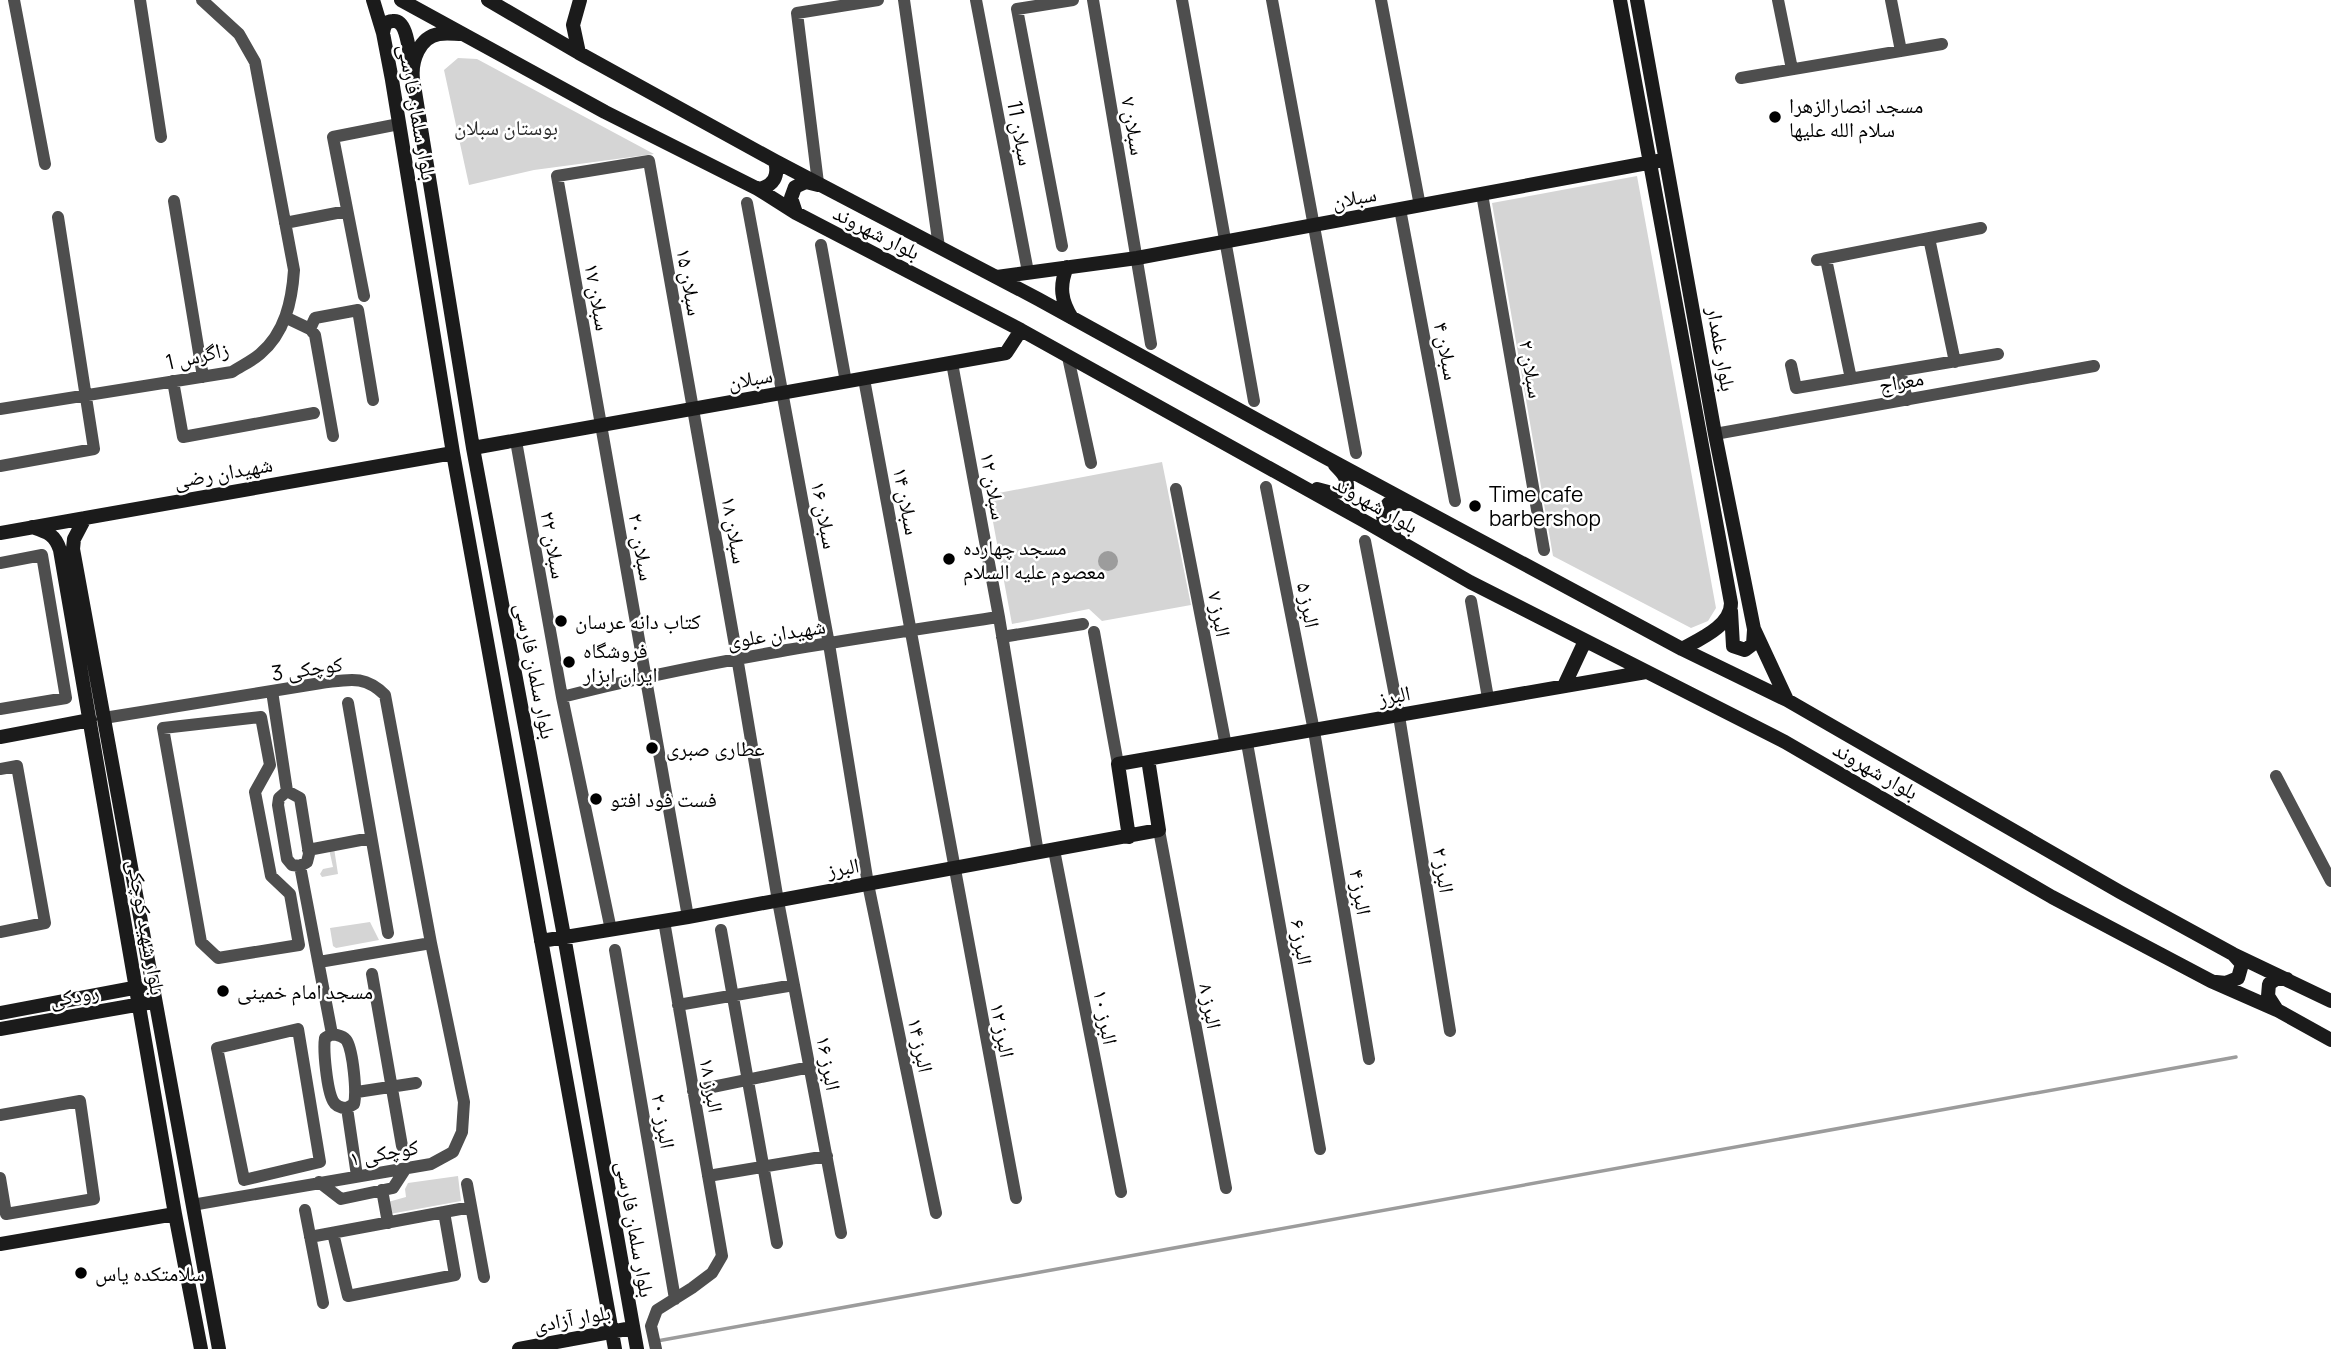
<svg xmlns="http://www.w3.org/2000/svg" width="2331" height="1349" viewBox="0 0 2331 1349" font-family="Manrope,'Noto Naskh Arabic',sans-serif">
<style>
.green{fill:#d5d5d5}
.water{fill:#9c9c9c}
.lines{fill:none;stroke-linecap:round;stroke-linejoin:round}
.stream{stroke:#9c9c9c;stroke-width:3.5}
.street{stroke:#4e4e4e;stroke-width:12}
.secondary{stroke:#1b1b1b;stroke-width:14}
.poi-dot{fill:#000;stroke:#fff;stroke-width:2.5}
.labels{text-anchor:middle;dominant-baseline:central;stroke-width:5;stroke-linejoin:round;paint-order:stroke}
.poi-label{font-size:21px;fill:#000;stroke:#fff;text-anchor:start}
.street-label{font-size:21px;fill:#000;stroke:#fff}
.park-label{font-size:21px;fill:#2c2c2c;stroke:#fff}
</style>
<rect width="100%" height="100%" fill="#fff"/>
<!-- green -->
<path class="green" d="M458,58L477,59L654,154L534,170L469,185L444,70Z
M1637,176L1716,608L1708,621L1691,628L1553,556L1492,203Z
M1162,462L1191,605L1102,621L1089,609L1012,624L988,495Z
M334,848L338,874L322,877L320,874L323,869L333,867L329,849Z
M370,922L379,940L336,948L333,946L330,928Z
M458,1176L461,1201L390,1214L388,1202L406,1197L405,1189L408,1183Z"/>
<!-- water -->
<path class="water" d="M1098 561a10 10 0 1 1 20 0a10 10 0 1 1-20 0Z"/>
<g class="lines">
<!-- stream -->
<path class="stream" d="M657,1341L2236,1057"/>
<!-- street -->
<path class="street" d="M14,0L45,164
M140,0L161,137
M904,0L939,247
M976,0L1028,272
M1093,0L1151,344
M1182,0L1254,401
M1272,0L1356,453
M1381,0L1420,206
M1778,0L1792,69
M1891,0L1901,51
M1741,78L1942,44
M818,183L797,13L878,0
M1482,194L1544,550
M174,201L203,377
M747,203L829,644L868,884L936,1213
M1400,209L1455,501
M285,223L347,211
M1929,238L1955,362
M821,245L846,382
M1062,246L1017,9L1073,0
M1826,259L1851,379
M1817,260L1981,228
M364,296L333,137L399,124
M287,318L310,329L315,335L333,436
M310,329L315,318L358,310L373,400
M1068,357L1091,463
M952,363L999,617L1038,853
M1791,365L1796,388L1998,354
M1900,371L1907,400
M864,379C916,652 964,925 1016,1198
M173,381L183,437L314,413
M0,409L232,372C241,366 252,361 260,354C285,333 292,301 294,270L255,62L239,34L202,0
M1715,434L2094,366
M516,441L562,697L611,930
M0,466L94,449L58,217
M1266,487L1314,731L1369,1059
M1176,489L1226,746
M1365,541L1399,716L1450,1031
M0,563L42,555L66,698L0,709
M1471,601L1488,698
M1094,632L1118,764
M1002,637L1083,624
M272,691L287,791
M562,697C706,660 852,639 999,617
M348,703L388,933
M261,717L270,765L255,792L271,876L290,894L299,945L218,958L201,942L163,728Z
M104,718L321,683C348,680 364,674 385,695L431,943L464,1102L462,1132L453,1152L431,1164L192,1205
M1247,743L1320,1149
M0,769L17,766L45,923L0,932
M2276,776L2331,881
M287,791L300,798L309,854L307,862L300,866L292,865L287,859L278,805L279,798Z
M1159,830L1226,1188
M308,850L371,838
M1054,850L1121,1192
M300,866L332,1034
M688,917L557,176L649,161L737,657L778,901L841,1233
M721,930L777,1243
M615,950L675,1299
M319,962L431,943
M372,974L402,1146
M678,1005L794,985
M298,1029L320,1162L244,1180L217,1048Z
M332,1034C338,1035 344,1036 347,1041C353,1052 357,1092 354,1104L347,1108C342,1108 336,1107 333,1101C327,1090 323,1050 325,1038Z
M693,1091L810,1067
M357,1092L416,1083
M347,1108L357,1176
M0,1115L80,1101L94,1199L6,1214L0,1178
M708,1176L827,1156
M319,1182L341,1199L393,1188L406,1168
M467,1184L484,1277
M382,1190L388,1223
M305,1210L323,1303
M333,1233L348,1296L455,1275L444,1212
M310,1237L471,1207
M656,1349L651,1326L657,1310L692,1288L712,1273L722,1256L664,921"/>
<!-- secondary -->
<path class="secondary" d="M373,0L383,33L392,80L453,453L615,1349
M401,0L605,112L758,189L796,213L1021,330L1366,522L1470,582L1785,742L2052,897L2211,981L2277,1010L2331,1040
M488,0L579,53L775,161L1038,299L1323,456L1682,649L1787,700L2120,892L2233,954L2331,1001
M1620,0L1731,603C1731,626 1700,639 1682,649
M1637,0L1715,434L1754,629L1787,700
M383,33C384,27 385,21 393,21C408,19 409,55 412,66
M462,34C455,34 447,33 439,34C419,37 411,62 413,79L473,448L564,936L637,1349
M579,53L573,25L580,0
M758,189C774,186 779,176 775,161
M796,213L791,198L795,187L806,182L818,185
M1067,267C1059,286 1061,301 1072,318
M997,277L1137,258L1658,161
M473,448L1006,353L1021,330
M1317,489L1332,493L1347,490C1348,478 1343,473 1335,465
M85,518L74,539L73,549L219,1349
M32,527C47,532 55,534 60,550L175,1214L201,1349
M0,533L453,453
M1394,534C1385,523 1377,515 1389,503L1408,504
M1731,611L1733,646L1745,650L1753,644L1754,630
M1564,686L1585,641
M0,737L90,720
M1129,837L1118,764L1646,672
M541,941L688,917L1159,830L1148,759
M2216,982L2226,983L2238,978L2242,964L2233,954
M2277,1010L2268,996L2269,984L2276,979H2287
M0,1013L144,986
M0,1029L147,1003
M0,1244L175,1214
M519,1349L632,1328"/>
</g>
<!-- markers -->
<g class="poi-dot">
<circle cx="1775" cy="117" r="7"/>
<circle cx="1475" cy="506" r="7"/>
<circle cx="949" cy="559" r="7"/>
<circle cx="561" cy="621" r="7"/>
<circle cx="569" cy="662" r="7"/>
<circle cx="652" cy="748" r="7"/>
<circle cx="596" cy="799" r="7"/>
<circle cx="223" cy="991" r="7"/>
<circle cx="81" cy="1273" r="7"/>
</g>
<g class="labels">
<!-- poi labels -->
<g class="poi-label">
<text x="1789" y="105">مسجد انصارالزهرا<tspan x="1789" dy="24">سلام الله علیها</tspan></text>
<text x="1489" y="494">Time cafe<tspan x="1489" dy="24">barbershop</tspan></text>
<text x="963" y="547">مسجد چهارده<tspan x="963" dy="24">معصوم علیه السلام</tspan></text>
<text x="575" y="621">کتاب دانه عرسان</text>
<text x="583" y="650">فروشگاه<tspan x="583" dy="24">ایران ابزار</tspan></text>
<text x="666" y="748">عطاری صبری</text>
<text x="610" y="799">فست فود افتو</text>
<text x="237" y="991">مسجد امام خمینی</text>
<text x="95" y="1273">سلامتکده یاس</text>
</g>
<!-- street labels -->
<g class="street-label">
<text transform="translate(418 112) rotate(80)">بلوار سلمان فارسی</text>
<text transform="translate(1134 126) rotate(80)">سبلان ۷</text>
<text transform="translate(1021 133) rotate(79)">سبلان 11</text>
<text transform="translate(1354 197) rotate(-11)">سبلان</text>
<text transform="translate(877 232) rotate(27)">بلوار شهروند</text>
<text transform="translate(690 282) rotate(80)">سبلان ۱۵</text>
<text transform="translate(598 297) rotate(80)">سبلان ۱۷</text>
<text transform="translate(1722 349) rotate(80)">بلوار علمدار</text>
<text transform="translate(1447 351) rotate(79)">سبلان ۴</text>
<text transform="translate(197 355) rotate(-13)">زاگرس 1</text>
<text transform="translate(1532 369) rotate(80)">سبلان ۲</text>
<text transform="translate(750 378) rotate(-10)">سبلان</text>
<text transform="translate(1901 381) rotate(-10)">معراج</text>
<text transform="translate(223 472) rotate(-10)">شهیدان رضی</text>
<text transform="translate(994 486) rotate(80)">سبلان ۱۲</text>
<text transform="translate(907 501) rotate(79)">سبلان ۱۴</text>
<text transform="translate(1376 504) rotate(30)">بلوار شهروند</text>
<text transform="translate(825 515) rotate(79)">سبلان ۱۶</text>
<text transform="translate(735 530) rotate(80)">سبلان ۱۸</text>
<text transform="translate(554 545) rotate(80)">سبلان ۲۲</text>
<text transform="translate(642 547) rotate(80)">سبلان ۲۰</text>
<text transform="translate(1309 605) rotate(79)">البرز ۵</text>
<text transform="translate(1220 614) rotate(79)">البرز ۷</text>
<text transform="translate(776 633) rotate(-9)">شهیدان علوی</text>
<text transform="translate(307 668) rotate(-8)">کوچکی 3</text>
<text transform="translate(536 671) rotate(79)">بلوار سلمان فارسی</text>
<text transform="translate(1394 695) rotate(-11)">البرز</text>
<text transform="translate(1876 770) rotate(30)">بلوار شهروند</text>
<text transform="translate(843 867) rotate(-10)">البرز</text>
<text transform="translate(1444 870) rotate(81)">البرز ۲</text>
<text transform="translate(1361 892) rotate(80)">البرز ۴</text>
<text transform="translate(147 927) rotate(80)">بلوار شهید کوچکی</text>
<text transform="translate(1302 942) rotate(80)">البرز ۶</text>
<text transform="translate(74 995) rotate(-10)">رودکی</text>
<text transform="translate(1211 1006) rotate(79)">البرز ۸</text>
<text transform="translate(1106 1017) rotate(79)">البرز ۱۰</text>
<text transform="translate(1003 1030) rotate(79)">البرز ۱۲</text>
<text transform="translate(921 1045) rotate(78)">البرز ۱۴</text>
<text transform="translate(829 1063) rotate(79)">البرز ۱۶</text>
<text transform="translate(712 1085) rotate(80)">البرز ۱۸</text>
<text transform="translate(664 1121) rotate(80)">البرز ۲۰</text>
<text transform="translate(384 1152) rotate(-10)">کوچکی ۱</text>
<text transform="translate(636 1229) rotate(80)">بلوار سلمان فارسی</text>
<text transform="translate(572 1318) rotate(-10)">بلوار آزادی</text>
</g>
<!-- park labels -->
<g class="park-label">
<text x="506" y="127">بوستان سبلان</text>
</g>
</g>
</svg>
